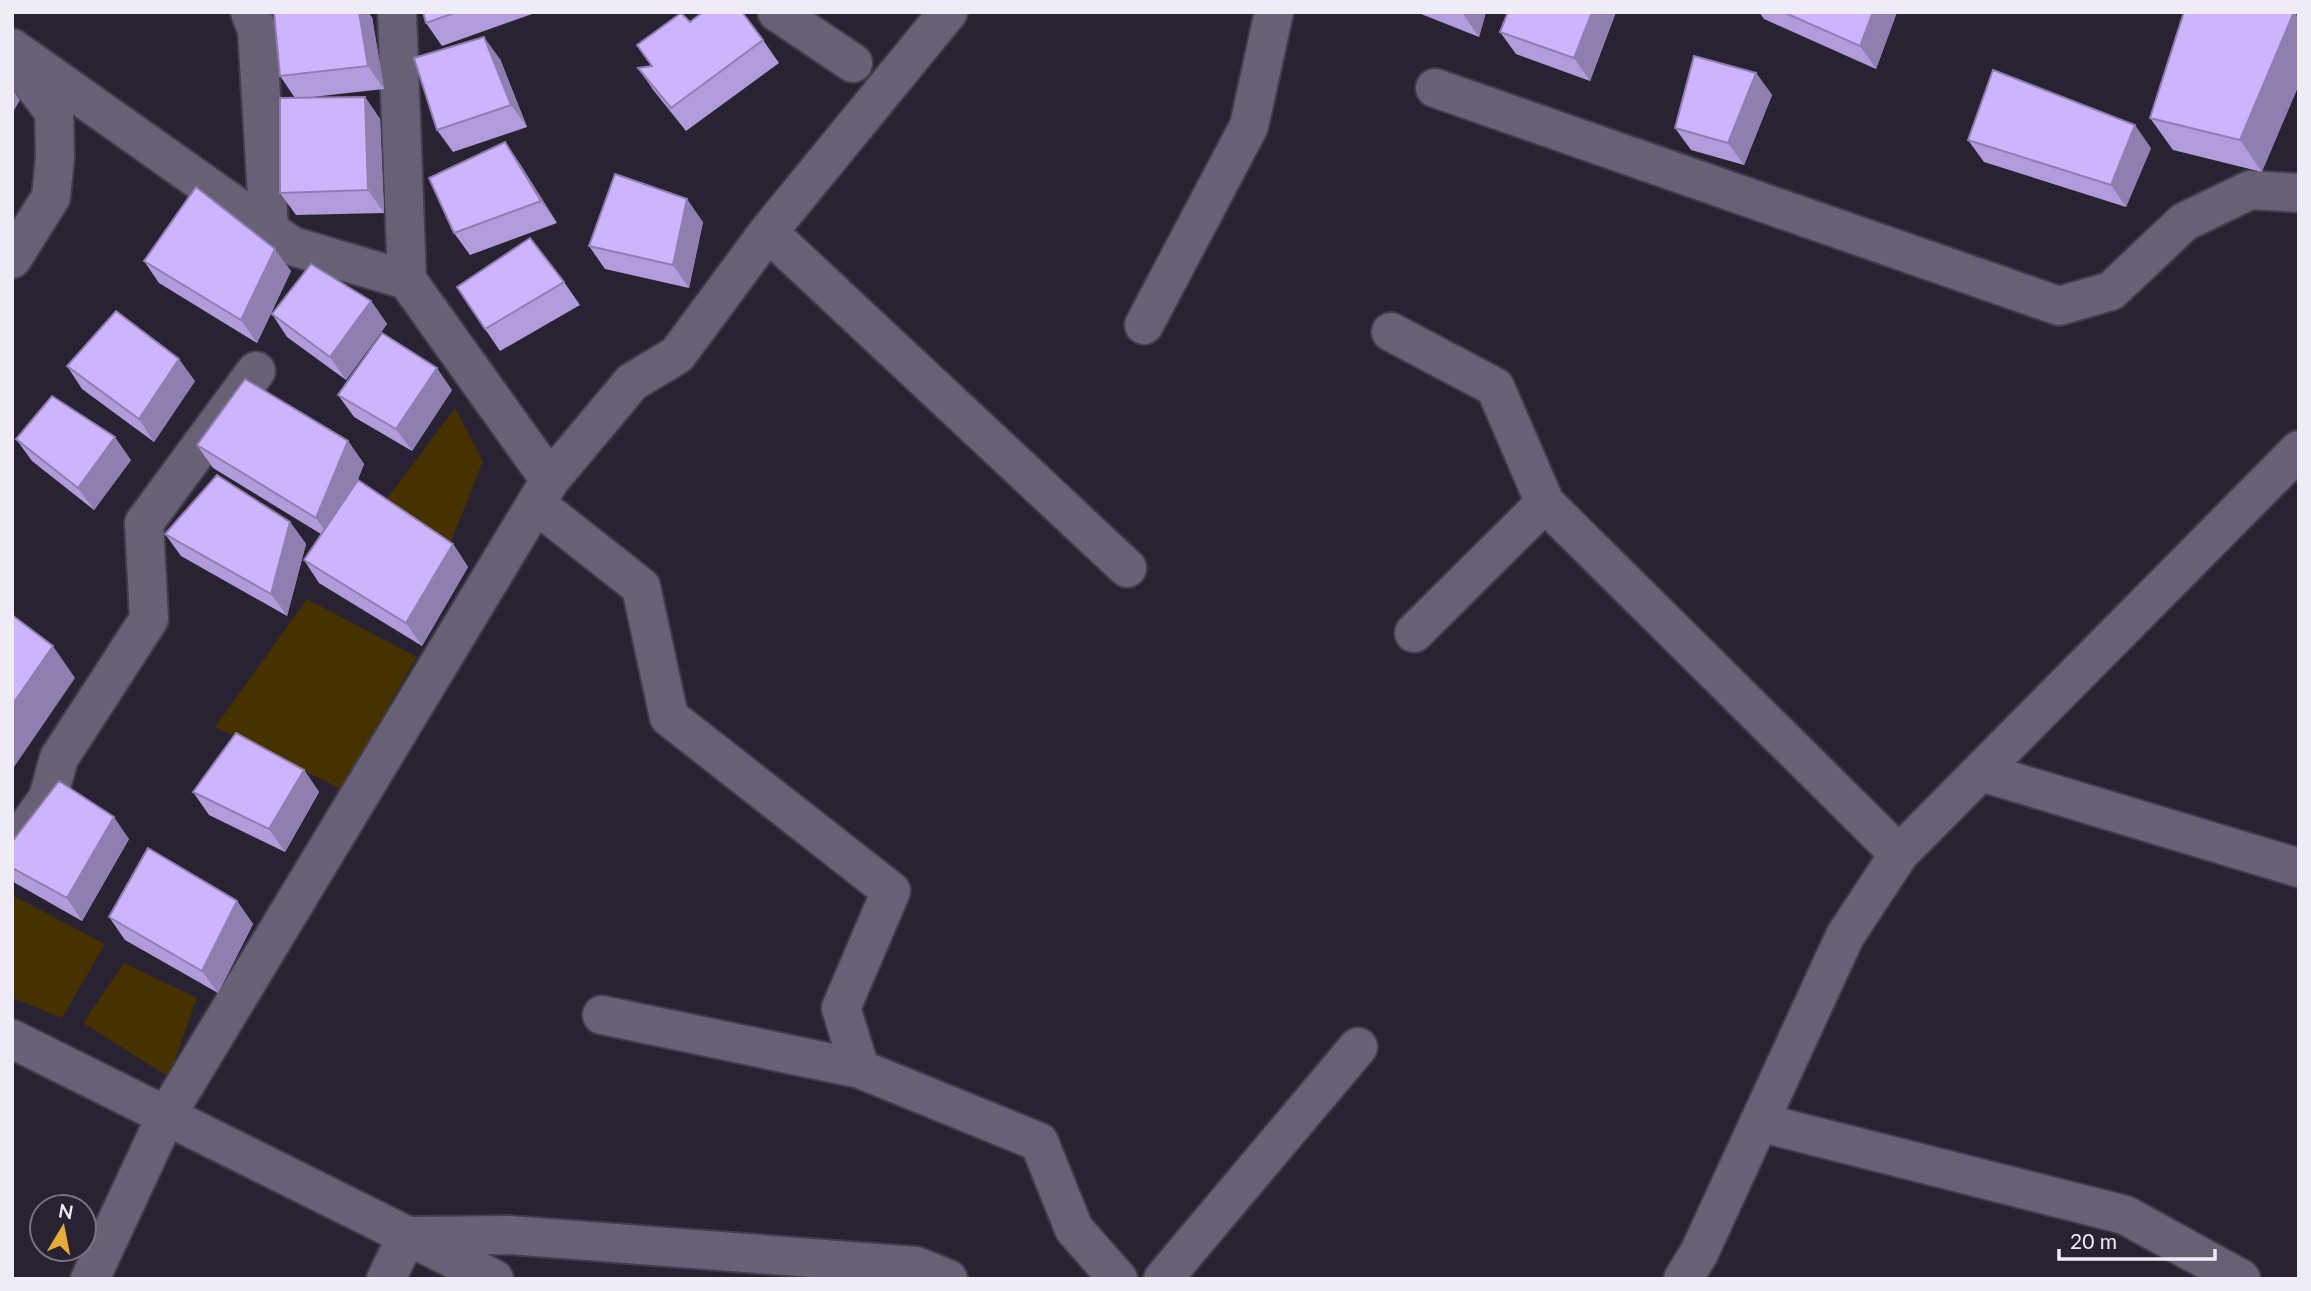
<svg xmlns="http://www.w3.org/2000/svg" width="2311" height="1291" viewBox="0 0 2311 1291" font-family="Lato,sans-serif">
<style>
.green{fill:#463100}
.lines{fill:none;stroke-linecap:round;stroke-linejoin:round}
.minor-casing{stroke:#423c4b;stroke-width:42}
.tertiary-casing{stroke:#423c4b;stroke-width:42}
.minor{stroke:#686175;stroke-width:38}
.tertiary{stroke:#686175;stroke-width:38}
.wall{fill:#b19bda}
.shaded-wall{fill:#907eb1}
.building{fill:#ceb4fd;stroke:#907eb1;stroke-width:2}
</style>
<rect width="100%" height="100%" fill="#282233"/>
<!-- green -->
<path class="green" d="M455,408L483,461L451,542L386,500Z
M307,599L417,657L341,789L215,727Z
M12,895L105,944L62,1018L12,998Z
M124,963L197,998L169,1077L83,1023Z"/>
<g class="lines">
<!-- minor casing -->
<g class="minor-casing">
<path id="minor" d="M250,12L257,30L269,229
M397,12L407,280
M777,12L853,63
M12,48L292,246L407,280L550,480
M1435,88L2059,306L2111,291L2184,222L2250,190L2299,193
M768,232L1127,568
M12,259L51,197L55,157L54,112L20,67
M1144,325L1249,126L1274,12
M1391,332L1495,387L1545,503L1899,854
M536,504L641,587L669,717L891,891L841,1008L860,1069L1039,1142L1074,1229L1118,1279
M1414,633L1545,503
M1981,772L2299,868
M12,849L48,798L59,758L149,619L144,523L256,371
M602,1015L860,1069
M1759,1122L2125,1215L2241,1279
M90,1279L166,1116L550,480L632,382L677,355L768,232L948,12
M386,1279L407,1236L509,1235L916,1266L948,1279
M1163,1279L1358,1047
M1683,1279L1699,1253L1845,936L1899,854L2299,450"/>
</g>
<!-- tertiary casing -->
<g class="tertiary-casing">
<path id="tertiary" d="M12,1039L494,1279"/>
</g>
<!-- minor -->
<use href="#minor" class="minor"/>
<!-- tertiary -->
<use href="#tertiary" class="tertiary"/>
</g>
<!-- wall -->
<path class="wall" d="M423,12H531L532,14L442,46L426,23Z
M1416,12H1486L1479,37Z
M1616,12L1590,81L1516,54L1500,32Z
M1759,12H1897L1876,69L1764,19Z
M2184,12L2262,172L2173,150L2150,118Z
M372,17L384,89L303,98L365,97L380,119L384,213L296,215L280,193L295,98L280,76Z
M690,22L763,40L779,63L686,131L654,91L638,68L652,66Z
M500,59L527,127L453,152L437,130Z
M1756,73L1772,95L1744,165L1691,150L1675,128Z
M1968,140L2151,148L2126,207L1984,162Z
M505,142L520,164L557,223L470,255L454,233Z
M703,222L689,288L605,269L589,246Z
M144,261L291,271L257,343L159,283Z
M564,282L580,305L500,351L485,329Z
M371,301L387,324L346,380L287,337L272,314Z
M67,366L195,381L154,442L82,389Z
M452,390L412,451L354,417L338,395Z
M16,439L131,460L94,510L32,461Z
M348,441L364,464L357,482L453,544L468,567L422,646L319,583L304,560L321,534L213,468L197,445Z
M290,522L306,544L287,616L181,556L165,534Z
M304,770L319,792L285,852L209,815L193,792Z
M129,839L82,921L15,883L12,879V842Z
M237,901L253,924L218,993L125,940L109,917Z"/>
<!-- shaded-wall -->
<path class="shaded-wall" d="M359,12H368L372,17L384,89L368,66Z
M1464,12H1486L1479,37L1463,14Z
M1592,12H1616L1590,81L1574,58Z
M1873,12H1897L1876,69L1860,46Z
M2294,12L2299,18V85L2262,172L2240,140Z
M484,37L500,59L527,127L511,105Z
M1756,73L1772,95L1744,165L1728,143Z
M12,89L20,100L12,114Z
M365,97L380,119L384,213L368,190Z
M2135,125L2151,148L2126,207L2111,185Z
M505,142L520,164L557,223L541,201Z
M687,199L703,222L689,288L673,265Z
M275,249L291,271L257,343L241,320Z
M371,301L387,324L346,380L330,357Z
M179,359L195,381L154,442L139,419Z
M437,368L452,390L412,451L396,429Z
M115,437L131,460L94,510L78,488Z
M348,441L364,464L332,541L316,518Z
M290,522L306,544L287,616L271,594Z
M453,544L468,567L422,646L406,623Z
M53,646L75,678L12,770V705Z
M304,770L319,792L285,852L269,829Z
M114,817L129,839L82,921L67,898Z
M237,901L253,924L218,993L202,971Z"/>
<!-- building -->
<path class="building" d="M274,12H359L368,66L280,76Z
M423,12H457L426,23Z
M703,12H742L763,40L671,108L638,68L652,66L637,45L681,13L690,22Z
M1508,12H1592L1574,58L1500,32Z
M1783,12H1873L1860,46Z
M2184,12H2294L2240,140L2150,118Z
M484,37L511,105L437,130L414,58Z
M1694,56L1756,73L1728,143L1675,128Z
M1993,70L2135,125L2111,185L1968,140Z
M365,97L368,190L280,193V98Z
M505,142L541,201L454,233L429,178Z
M615,174L687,199L673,265L589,246Z
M196,187L275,249L241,320L144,261Z
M530,238L564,282L485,329L457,287Z
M311,264L371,301L330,357L272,314Z
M116,311L179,359L139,419L67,366Z
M382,333L437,368L396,429L338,395Z
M245,379L348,441L316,518L197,445Z
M52,396L115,437L78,488L16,439Z
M217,475L290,522L271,594L165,534Z
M358,480L453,544L406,623L304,560Z
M12,615L53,646L12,705Z
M236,733L304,770L269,829L193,792Z
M59,781L114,817L67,898L12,868V842Z
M148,848L237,901L202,971L109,917Z"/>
<!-- border -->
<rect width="2311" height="1291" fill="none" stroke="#efebf7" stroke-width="28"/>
<!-- north arrow -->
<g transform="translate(63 1228) rotate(10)"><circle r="33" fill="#282233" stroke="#787281" stroke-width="2"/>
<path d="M0-5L12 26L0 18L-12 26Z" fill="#e5ad35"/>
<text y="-10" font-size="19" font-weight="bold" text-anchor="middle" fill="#efebf7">N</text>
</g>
<!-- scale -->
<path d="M2059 1249v10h156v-10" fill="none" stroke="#efebf7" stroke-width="3.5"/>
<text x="2070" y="1249" font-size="21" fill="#efebf7" stroke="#282233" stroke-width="5" paint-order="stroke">20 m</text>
</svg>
